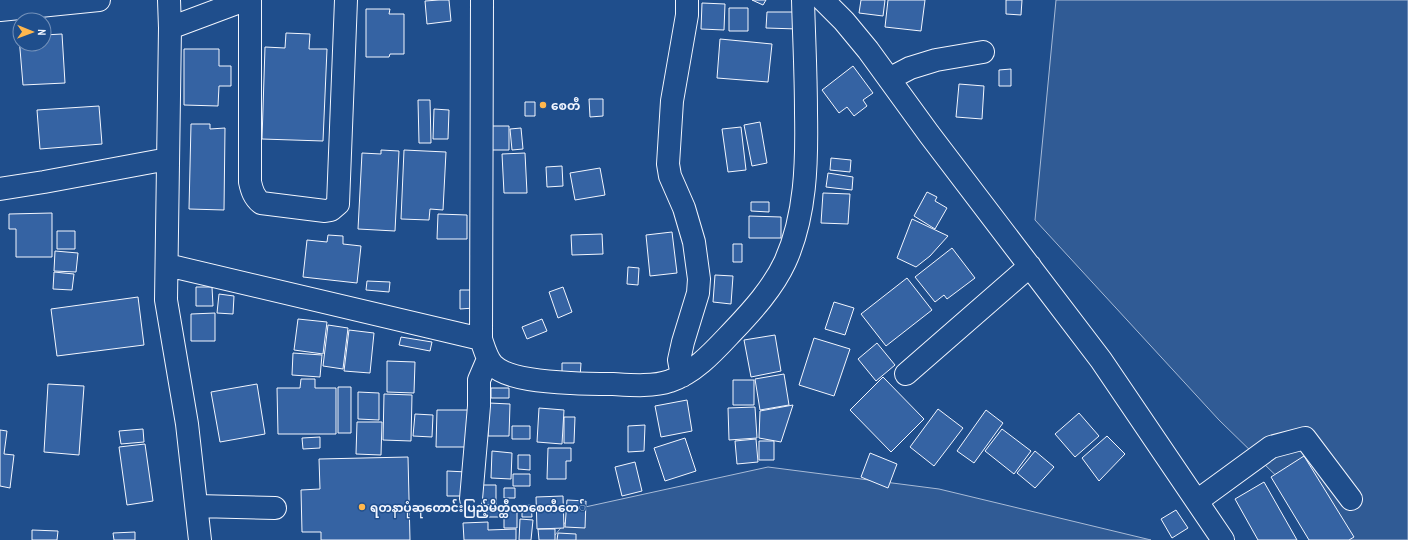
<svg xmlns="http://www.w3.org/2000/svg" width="1408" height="540" viewBox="0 0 1408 540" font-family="'PT Sans Narrow','Noto Sans Myanmar',sans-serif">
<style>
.built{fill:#305b95;stroke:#a8bbd7}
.building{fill:#3563a3;stroke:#f2f6ff}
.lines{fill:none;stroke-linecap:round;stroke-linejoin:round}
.minor-casing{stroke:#f2f6ff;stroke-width:24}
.minor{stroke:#1f4e8c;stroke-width:22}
.poi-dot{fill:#ffb74d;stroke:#1f4e8c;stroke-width:1.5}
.labels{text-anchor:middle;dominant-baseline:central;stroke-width:3;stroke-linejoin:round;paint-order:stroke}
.poi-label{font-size:12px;font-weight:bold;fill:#f2f6ff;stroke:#1f4e8c;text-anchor:start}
</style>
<rect width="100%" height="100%" fill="#1f4e8c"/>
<!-- built -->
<path class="built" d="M1056,0H1408V540H1342L1219,420L1035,220Z
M768,467L939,489L1151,540H551L576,509Z"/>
<!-- building -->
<path class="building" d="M439,0H449L451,21L427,24L425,1Z
M752,0H766L763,5Z
M861,0H885L883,16L859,13Z
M888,0H925L921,31L885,27Z
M1006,0H1022L1021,15L1006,14Z
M702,3L725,4L724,30L701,29Z
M729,8H748V31H729Z
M366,9H390L389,14H404V54H390L389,57H366Z
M767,12H798V29L766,28Z
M286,33L310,34L309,49H327L323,141L262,139L265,47L285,48Z
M62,34L65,83L23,85L19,37L20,44H44V35Z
M720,39L772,44L768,82L717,78Z
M184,49H219V66H231V86H219L218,106L184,105Z
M853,66L873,93L863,100L867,106L854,116L847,107L839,113L822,90Z
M1011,69V86H999V70Z
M959,84L984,86L982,119L956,117Z
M589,99H603V116L590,117Z
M418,100H430L431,143H419Z
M525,102H535V116H525Z
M99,106L102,144L40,149L37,110Z
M434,109L449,110L448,139H433Z
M760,122L767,163L752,166L744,125Z
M191,124H210V129L225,128L224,210L189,209Z
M486,126H509V150H486Z
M741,127L746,170L728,172L722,129Z
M521,128L523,149L512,150L510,129Z
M381,150L399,151L395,231L358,229L362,153L381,154Z
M404,150L446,152L443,210L430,209L429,220L401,219Z
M525,153L527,193H504L502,154Z
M831,158L851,160L850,172L830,170Z
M562,166L563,186L547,187L546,167Z
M600,168L605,195L575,200L570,173Z
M828,173L853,177L852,190L826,187Z
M927,192L937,197L935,201L947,208L935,229L914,216Z
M823,193L850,194L848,224L821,223Z
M751,202H769V212L751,211Z
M52,213V257H16V229H9V214Z
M438,214L467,215V239H437Z
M749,216L781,217V238H749Z
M912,219L948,236L930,256L916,267L897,258Z
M57,231H75V249H57Z
M672,232L677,273L650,276L646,235Z
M602,234L603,254L572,255L571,235Z
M328,235L343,236V244L361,246L357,283L303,277L307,240L327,242Z
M733,244H742V262H733Z
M952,248L975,278L947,299L944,295L935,302L915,277Z
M55,251L78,253L76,272L54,271Z
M628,267L639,268L638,285L627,284Z
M54,272L74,274L72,290L53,289Z
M715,275L733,276L731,304L713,302Z
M907,278L932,310L886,346L861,314Z
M367,281L390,282L389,292L366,290Z
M196,287H212L213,306H196Z
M563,287L572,312L558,318L549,292Z
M460,290H474V308L460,309Z
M219,294L234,296L233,314L217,313Z
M138,297L144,345L57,356L51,309Z
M834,302L854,308L845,335L825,329Z
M215,313V341H191V314Z
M298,319L327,322L323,354L294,350Z
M542,319L547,331L527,339L522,327Z
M328,325L348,328L343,369L323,366Z
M349,330L374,333L370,373L344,371Z
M775,335L781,371L751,377L744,340Z
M401,337L432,342L430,351L399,345Z
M814,338L850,349L834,396L799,385Z
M877,343L895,365L876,381L858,359Z
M293,353L322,355L320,377L292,375Z
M387,361L415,362L414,393L387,392Z
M562,363H581L580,378L562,377Z
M784,374L789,405L760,410L755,379Z
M883,377L924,419L891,452L850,410Z
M301,379H315V388H336V434H278L277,388H300Z
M733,380H754V405H733Z
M48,384L84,386L79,455L44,452Z
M257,384L265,434L220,442L211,392Z
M338,387H351V433H338Z
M491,388H509V398H491Z
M358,392L379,393V420L358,419Z
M384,394L412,395L411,441L383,440Z
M687,400L692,431L661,437L655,406Z
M489,403L510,404L509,436H488Z
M793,405L781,442L759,438L760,411Z
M755,407L757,438L729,440L728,408Z
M539,408L564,410L562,444L537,442Z
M938,409L963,428L934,466L910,447Z
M437,410H471V447H436Z
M986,410L1003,423L974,463L957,451Z
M1079,413L1099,436L1075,457L1055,434Z
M415,414L433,415L432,437L413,436Z
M564,417H575L574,443H564Z
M357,422H382L381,455L356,454Z
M645,425L644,451L628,452V426Z
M512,426H530V439H512Z
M143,429L144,442L121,444L119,431Z
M1002,429L1031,451L1014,474L985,451Z
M0,430L7,431L4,454L14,455L10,488L0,486Z
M1107,436L1125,454L1099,481L1082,458Z
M320,437V448L303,449L302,438Z
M685,438L696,471L665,481L654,448Z
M756,439L758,462L737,464L735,441Z
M759,441H774V460H759Z
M145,444L153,501L127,505L119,447Z
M548,448H571V461H566V479H547Z
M492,451L512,453L511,479L491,478Z
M1035,451L1054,467L1035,488L1017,473Z
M870,453L897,464L888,488L861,477Z
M518,455H530V470L518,469Z
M1304,456L1354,537L1349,540H1309L1271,477Z
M408,457L410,540H321V532H302L301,490L320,489L319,459Z
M635,462L642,491L622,496L615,467Z
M447,471L467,472L466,496H447Z
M513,474H530V486H513Z
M1264,482L1297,540H1258L1235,499Z
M476,485H496V505H476Z
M504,488H515V498H504Z
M563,496L564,528L537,529L536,497Z
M567,500L586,501L585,528L565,527Z
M531,505L532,517H522V506Z
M487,507H517V528H504V517H487Z
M1176,510L1188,528L1172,538L1161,519Z
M520,519L533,520L531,540H519Z
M488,522V530L516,529V540H464L463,523Z
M538,529H555V540H539Z
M32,530L58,531L57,540H32Z
M135,532V540H114L113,533Z
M558,533L576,534V540H557Z"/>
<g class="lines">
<!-- minor casing -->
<g class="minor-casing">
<path id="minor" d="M169,0L170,28L166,300L187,424L200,540
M250,0V182C252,191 254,197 261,203L325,211L331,210L338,204L346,0
M482,0L481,339C484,348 487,359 493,365C507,380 551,382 571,383C585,384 599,384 613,384C630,385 653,387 670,381C695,373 715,350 733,331C752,311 773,288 785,262C806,216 807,162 806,113C806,75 804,38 803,0
M823,0L844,21L868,50L929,134L1101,360L1223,540
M0,10L99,0
M170,28L245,0
M889,79L910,68L936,60L983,52
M0,189L44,182L168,159
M167,265L481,339
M906,374L1030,266
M682,376L679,360L683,342L698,293L699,279L694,242L684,208L670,176L668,164L672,101L687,15V0
M471,499L479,406V380L488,359
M1197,501L1271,447L1305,438L1351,499
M197,506L275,508"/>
</g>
<!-- minor -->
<use href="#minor" class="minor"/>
</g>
<!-- markers -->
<g class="poi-dot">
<circle cx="543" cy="105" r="4"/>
<circle cx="362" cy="507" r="4"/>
</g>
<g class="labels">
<!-- poi labels -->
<g class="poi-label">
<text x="551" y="105">စေတီ</text>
<text x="370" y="507">ရတနာပုံဆုတောင်းပြည့်မိတ္ထီလာစေတီတေ်</text>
</g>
</g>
<!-- north arrow -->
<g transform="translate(32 32) rotate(91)"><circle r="19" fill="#1f4e8c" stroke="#7391ba"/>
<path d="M0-3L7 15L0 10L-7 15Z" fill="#ffb74d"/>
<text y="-6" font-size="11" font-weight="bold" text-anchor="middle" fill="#f2f6ff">N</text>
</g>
</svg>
